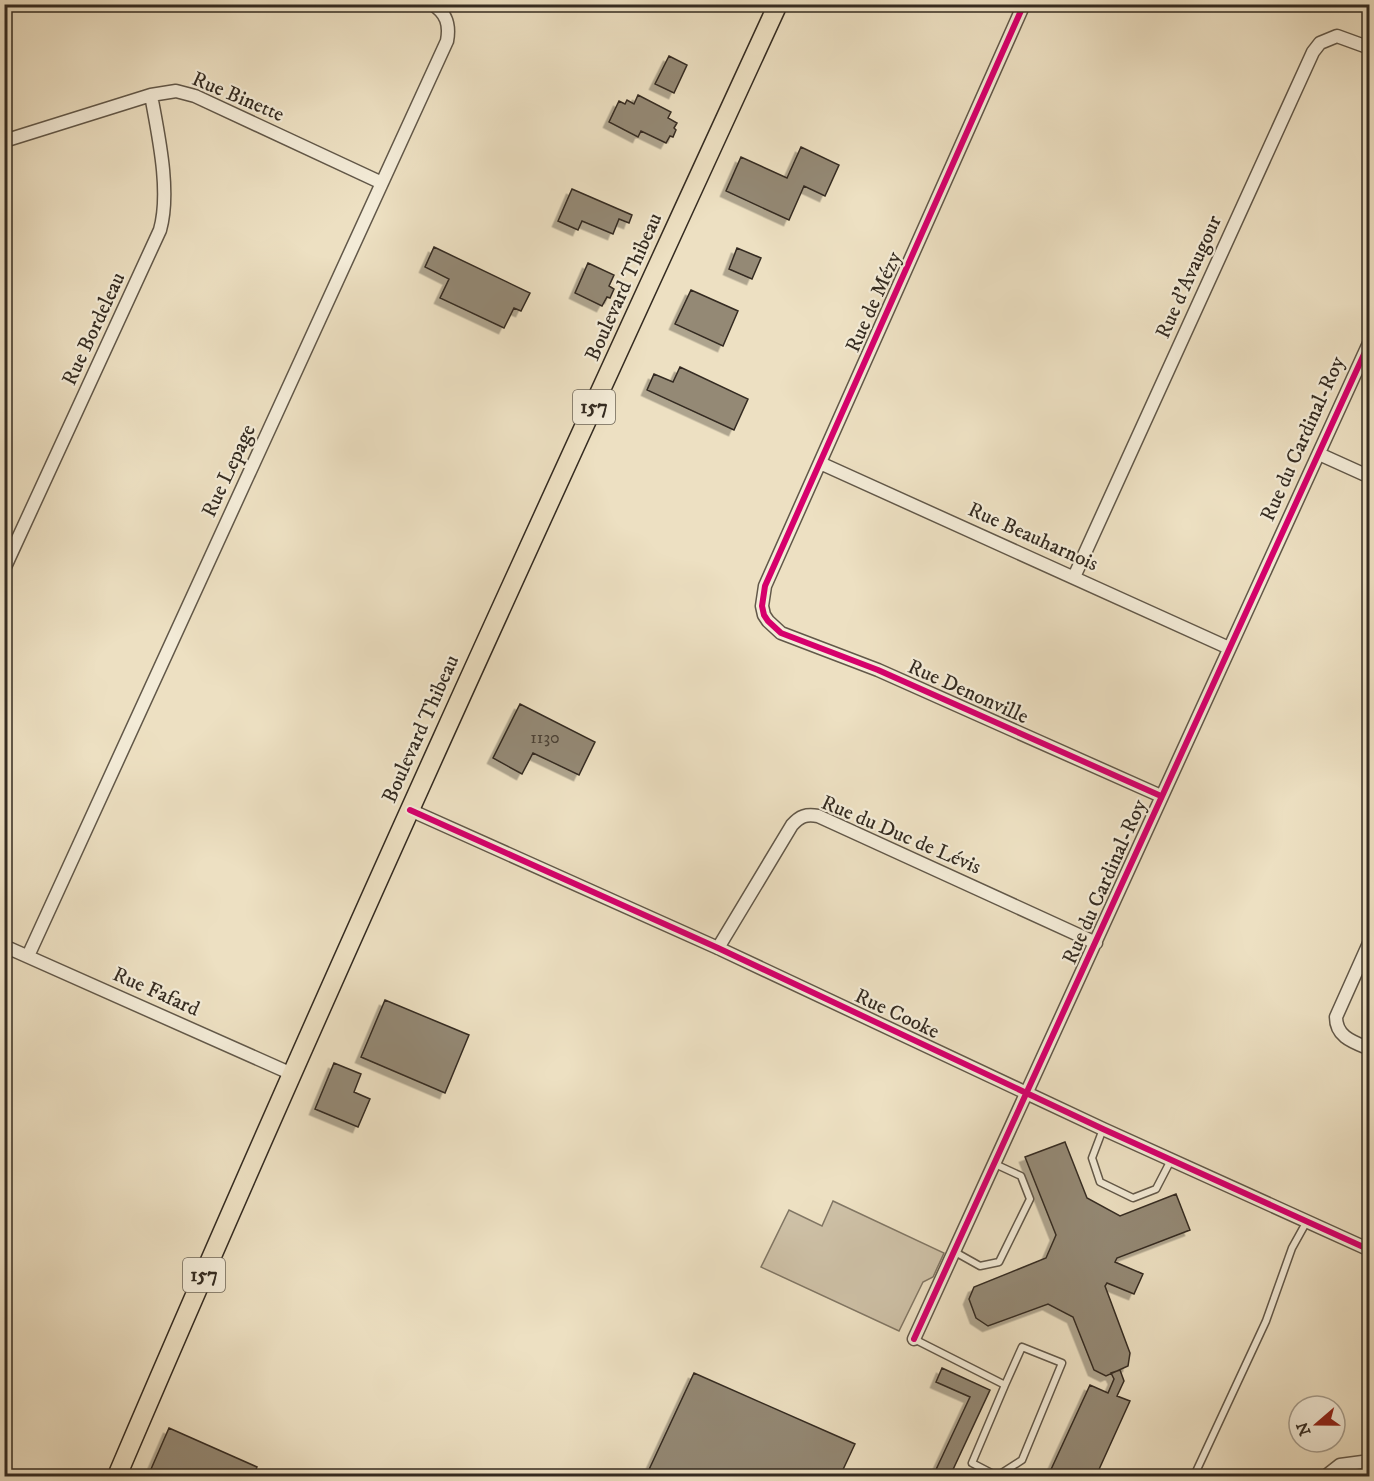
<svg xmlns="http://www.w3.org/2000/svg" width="1374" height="1481" viewBox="0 0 1374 1481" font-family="'IM FELL DW Pica',serif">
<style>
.green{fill:#cec1a7;stroke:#817664;stroke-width:1.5}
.building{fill:#948975;stroke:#342b21;stroke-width:1.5;filter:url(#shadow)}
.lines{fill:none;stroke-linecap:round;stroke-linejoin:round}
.service-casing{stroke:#625849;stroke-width:9}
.minor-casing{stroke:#625849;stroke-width:15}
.primary-casing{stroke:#342b21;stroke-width:21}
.service{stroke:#f3ebd7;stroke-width:6}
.minor{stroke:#f3ebd7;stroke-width:12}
.primary{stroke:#ede0c2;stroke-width:18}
.cycleway-casing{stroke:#f3ebd7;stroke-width:10}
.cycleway{stroke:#d6006c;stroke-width:6}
.labels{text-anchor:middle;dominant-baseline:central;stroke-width:4.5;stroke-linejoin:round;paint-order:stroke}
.number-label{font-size:18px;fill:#4c4236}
.shield{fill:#f3ebd7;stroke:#6d6558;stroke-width:1.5}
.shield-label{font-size:20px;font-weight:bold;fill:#342b21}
.street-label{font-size:21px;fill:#342b21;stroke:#f3ebd7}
</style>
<defs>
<filter id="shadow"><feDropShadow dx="-5.5" dy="5.5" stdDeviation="0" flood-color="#0004"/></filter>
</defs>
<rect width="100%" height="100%" fill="#ede0c2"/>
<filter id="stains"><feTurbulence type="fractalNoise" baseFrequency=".00333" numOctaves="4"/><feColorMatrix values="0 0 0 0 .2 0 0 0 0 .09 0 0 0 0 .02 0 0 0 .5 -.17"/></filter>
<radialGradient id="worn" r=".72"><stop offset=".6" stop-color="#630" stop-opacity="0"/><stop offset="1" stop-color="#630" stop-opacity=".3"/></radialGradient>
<!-- green -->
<path class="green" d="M833,1201L944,1253L933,1277L923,1282L899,1331L761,1267L789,1210L822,1226Z"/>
<!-- building -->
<path class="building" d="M669,56L687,65L674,93L655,84Z
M638,95L671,112L668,118L677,123L674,128L676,130L673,137L670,136L666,143L641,131L638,137L609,122L619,101L625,104L627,100L634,104Z
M801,147L839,165L825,196L804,186L789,220L726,191L741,157L787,178Z
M572,189L632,215L629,223L619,219L613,234L582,221L578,230L558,221Z
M434,247L530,293L521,311L514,308L504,328L440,298L449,279L425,267Z
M737,248L761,258L752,279L729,269Z
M588,263L614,275L609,286L614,289L610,298L607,297L602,306L575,293Z
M691,290L738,311L723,346L675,324Z
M680,367L748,399L734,430L647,390L654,374L673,382Z
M520,704L595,742L579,775L533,753L522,774L493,758Z
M385,1000L469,1035L445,1093L361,1057Z
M334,1063L361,1074L354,1092L370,1099L358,1127L315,1109Z
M1065,1142L1087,1198L1120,1216L1176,1194L1190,1230L1117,1258L1115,1262L1143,1274L1134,1294L1107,1283L1105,1286L1130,1353L1128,1366L1106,1376L1094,1370L1073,1317L1048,1304L988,1326L976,1318L969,1299L974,1287L1046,1258L1056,1235L1025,1157Z
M942,1368L990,1390L950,1476H933L970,1397L936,1382Z
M1120,1370L1124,1381L1117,1396L1130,1401L1096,1476H1048L1090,1385L1108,1393L1114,1379L1111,1373Z
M694,1373L855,1444L840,1476H646Z
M169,1428L257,1467L253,1476H148Z"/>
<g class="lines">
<!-- service casing -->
<g class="service-casing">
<path id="service" d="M1103,1129L1092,1158L1100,1182L1133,1198L1156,1189L1171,1160
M955,1252L980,1266L999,1262L1030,1199L1021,1176L995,1164
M914,1339L1005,1385L972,1463L997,1476L1022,1460L1062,1363L1022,1347L1005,1385
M1194,1476L1266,1321L1292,1248L1307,1221"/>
</g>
<!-- minor casing -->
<g class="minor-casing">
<path id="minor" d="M1024,4L765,586L762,606L764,615L768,621L781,633L878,670L1161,796
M4,141L151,95L176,91L195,96L382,183
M1319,454L1370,477
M820,463L1229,648
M4,569L160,230C171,191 158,134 151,95
M1074,577L1313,52L1320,43L1337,36L1370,48
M410,810L718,948L1103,1129L1370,1250
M1370,941L1336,1017C1336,1037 1353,1042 1370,1049
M4,946L292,1074
M718,948L792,825C800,816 806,814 818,816L1096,943
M28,956L447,41C450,25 447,13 432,4
M914,1339L1370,341
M1326,1476L1340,1465L1370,1461"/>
</g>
<!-- primary casing -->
<g class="primary-casing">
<path id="primary" d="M117,1476C328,982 553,493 778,4"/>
</g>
<!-- service -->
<use href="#service" class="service"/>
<!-- minor -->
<use href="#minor" class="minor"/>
<!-- primary -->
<use href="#primary" class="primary"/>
<!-- cycleway casing -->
<g class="cycleway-casing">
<path id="cycleway" d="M1024,4L765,586L762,606L764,615L768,621L781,633L878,670L1161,796
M410,810L718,948L1103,1129L1370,1250
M914,1339L1370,341"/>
</g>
<!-- cycleway -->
<use href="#cycleway" class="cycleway"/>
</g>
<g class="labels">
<!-- number labels -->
<g class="number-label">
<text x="545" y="738">1130</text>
</g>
<!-- shield labels -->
<g class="shield">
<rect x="573" y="390" width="42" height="34" rx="4.5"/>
<rect x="183" y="1258" width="42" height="34" rx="4.5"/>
</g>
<g class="shield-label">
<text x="594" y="407">157</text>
<text x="204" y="1275">157</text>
</g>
<!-- street labels -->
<g class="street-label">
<text transform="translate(238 97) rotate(23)">Rue Binette</text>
<text transform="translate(1189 277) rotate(-66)">Rue d'Avaugour</text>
<text transform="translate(624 287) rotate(-66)">Boulevard Thibeau</text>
<text transform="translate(874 302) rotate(-66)">Rue de Mézy</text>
<text transform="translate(94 329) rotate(-65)">Rue Bordeleau</text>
<text transform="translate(1303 439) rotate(-66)">Rue du Cardinal-Roy</text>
<text transform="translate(229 471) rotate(-65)">Rue Lepage</text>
<text transform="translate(1033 537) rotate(24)">Rue Beauharnois</text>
<text transform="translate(968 692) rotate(24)">Rue Denonville</text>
<text transform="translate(421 729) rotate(-66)">Boulevard Thibeau</text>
<text transform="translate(901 835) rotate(23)">Rue du Duc de Lévis</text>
<text transform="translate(1105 882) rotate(-66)">Rue du Cardinal-Roy</text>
<text transform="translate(156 992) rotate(24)">Rue Fafard</text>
<text transform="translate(897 1014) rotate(25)">Rue Cooke</text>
</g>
</g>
<!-- margin -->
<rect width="1374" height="1481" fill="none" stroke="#ede0c2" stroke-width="24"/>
<rect x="6" y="6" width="1362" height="1469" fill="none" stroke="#342b21" stroke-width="3"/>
<rect x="12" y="12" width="1350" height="1457" fill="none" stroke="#342b21" stroke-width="1.5"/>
<!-- north arrow -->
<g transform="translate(1317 1424) rotate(250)"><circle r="28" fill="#f3ebd7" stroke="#a79e8e" stroke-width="1.5"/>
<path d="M0-4.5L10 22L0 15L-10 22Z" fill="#8f2418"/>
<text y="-9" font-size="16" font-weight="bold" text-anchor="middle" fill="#342b21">N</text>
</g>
<rect width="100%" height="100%" filter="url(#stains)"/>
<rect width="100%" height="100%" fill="url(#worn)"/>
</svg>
